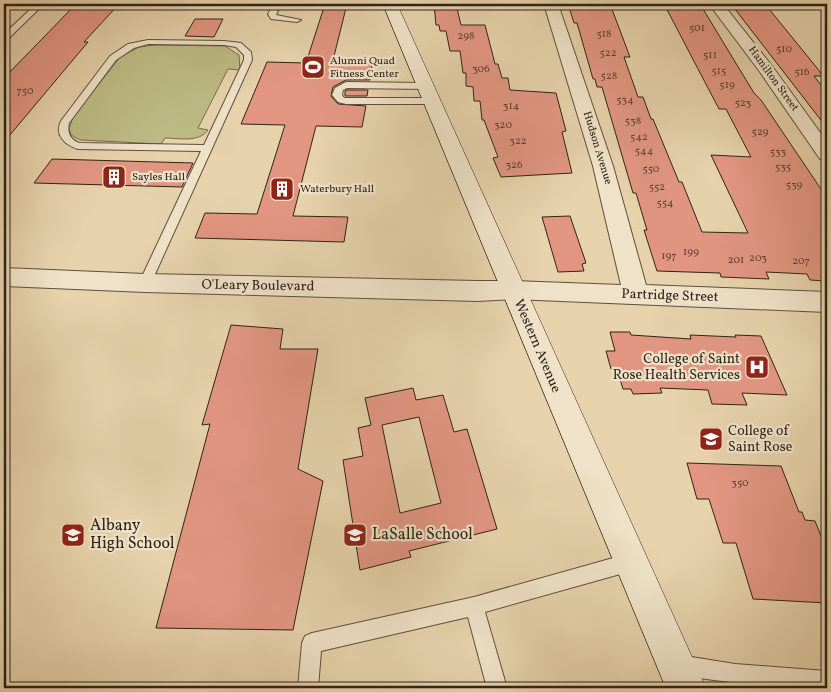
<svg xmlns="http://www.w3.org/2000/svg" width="831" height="692" viewBox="0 0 831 692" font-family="Vollkorn,serif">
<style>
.green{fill:#bcba84;stroke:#766e4e}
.building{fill:#e29682;stroke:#2f2319;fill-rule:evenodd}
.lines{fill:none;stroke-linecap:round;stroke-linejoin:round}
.lane-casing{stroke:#5d4f3e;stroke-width:2}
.street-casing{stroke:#5d4f3e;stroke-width:2}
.secondary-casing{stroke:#2f2319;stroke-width:1}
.lane{fill:#efe2c8;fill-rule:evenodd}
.street{fill:#efe2c8;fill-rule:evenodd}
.secondary{fill:#efe2c8;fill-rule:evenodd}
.labels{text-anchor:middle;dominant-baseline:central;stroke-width:4.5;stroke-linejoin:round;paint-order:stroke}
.number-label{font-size:11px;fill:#5c4033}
.far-poi-label{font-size:11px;fill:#2f2319;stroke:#efe2c8;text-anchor:start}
.far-street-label{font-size:11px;fill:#2f2319;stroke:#efe2c8}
.street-label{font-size:14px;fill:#2f2319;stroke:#efe2c8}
.poi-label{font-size:14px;fill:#2f2319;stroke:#efe2c8;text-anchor:end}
.near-poi-label{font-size:16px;fill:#2f2319;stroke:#efe2c8;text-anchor:start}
</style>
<rect width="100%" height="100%" fill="#e6d2ab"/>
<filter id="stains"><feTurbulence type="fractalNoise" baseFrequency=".004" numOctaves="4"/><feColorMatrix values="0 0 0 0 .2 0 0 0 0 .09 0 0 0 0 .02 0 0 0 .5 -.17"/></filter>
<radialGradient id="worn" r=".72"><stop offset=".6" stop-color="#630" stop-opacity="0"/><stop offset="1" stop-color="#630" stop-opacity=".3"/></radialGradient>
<!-- green -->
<path class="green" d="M155,45L225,46L239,55L240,70L228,69L198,128L208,130C199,143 178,138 165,138L161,144L80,140L71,135L69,129L73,117L120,57L139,47Z"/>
<!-- building -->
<path class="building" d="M76,4H119L84,42H88L4,142V78Z
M325,4H347L332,64H372L370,80H346L333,87L331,96L338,104L366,106L362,127L316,126L293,216L348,217L344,242L195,238L205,213L257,214L285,125L241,124L267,62L306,63Z
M434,4H456L461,25H485L495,64H498L502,78H508L510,90L556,93L566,131L562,132L572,173L501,177L493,158L498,157L484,120H482L480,101H474L473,87L466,86V73H463L460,51H450L446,31H440L439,25H436Z
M568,4H610L630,57H624L638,97H643L651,119H653L679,182H682L702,232L748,233L711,155L751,157L726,109H719L664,4H700L754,93L761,100L827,198V281L810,280L807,274L766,272L769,279L721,277L720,273L657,271L644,230H647L636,193H633L602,87H597L595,79H593L577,23H574Z
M731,4H765L817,68L823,76H814L827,93V128Z
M195,19H223L214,37L185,36Z
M347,90H368L367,96H345V91Z
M52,159L193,163L182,187L34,183Z
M570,216L586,263L582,264L584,271L558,272L542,217Z
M231,325L283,329L280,349H318L298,469L323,481L293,630L156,628L210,424L202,425Z
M610,332H630L631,335L691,339L690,335L736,337L735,335L761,336L787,395L742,393L747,405L712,404L708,390L660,388L662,393L633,394L631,389H623L617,369H611L606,351H615Z
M413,388L416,400L443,395L454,432L467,429L497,529L409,551L411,557L360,570L343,460L363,456L358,428L371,425L365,398ZM419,417L441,503L400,513L382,425Z
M687,463L781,466L799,512H802L805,520L815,521L827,551V603L753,599L736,543H723L709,499H697Z"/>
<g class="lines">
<!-- lane casing -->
<g class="lane-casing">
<path id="lane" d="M36,4H44L7,40H4V34Z
M274,4H281L276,15L301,20L297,22L271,19L268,14Z
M148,40L224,41L241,43L251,52L252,60L151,283L149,286H141L139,283L201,151L78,149C65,145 54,135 61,121L110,56L128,44ZM148,44L224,45L236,47L244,55V60L204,145L79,143C70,139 67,133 69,123L116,60L134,48Z
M346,82L425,83L429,86L425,89L347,88L343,90L342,95L344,98H432L437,101L432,104H346L338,102L332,95L335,88Z
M631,553L637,556L640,562L637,568L631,571L485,612L507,688H487L468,617L321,651L318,688H298L302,643L305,636L312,633L474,597Z
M679,655L735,664L827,671V688C777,688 729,683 679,675L672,672L669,665L672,658Z"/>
</g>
<!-- street casing -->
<g class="street-casing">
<path id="street" d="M544,4H558L613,166L646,285L827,292V312L513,299L477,301L145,292L4,286V268L145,274L477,281H513L621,285L593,166Z
M709,4H723L772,66L827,142V161L820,159L760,72Z"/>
</g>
<!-- secondary casing -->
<g class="secondary-casing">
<path id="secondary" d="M383,4H397L706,688H666Z"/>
</g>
<!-- lane -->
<use href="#lane" class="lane"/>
<!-- street -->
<use href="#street" class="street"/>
<!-- secondary -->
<use href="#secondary" class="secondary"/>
</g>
<!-- icons -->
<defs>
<g id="stadium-square" transform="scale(1.25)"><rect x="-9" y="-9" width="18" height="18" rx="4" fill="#8f2418" stroke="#efe2c8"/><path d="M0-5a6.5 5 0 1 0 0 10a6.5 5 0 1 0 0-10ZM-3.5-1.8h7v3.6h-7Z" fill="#fff"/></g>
<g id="building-square" transform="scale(1.25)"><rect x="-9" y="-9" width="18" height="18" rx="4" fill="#8f2418" stroke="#efe2c8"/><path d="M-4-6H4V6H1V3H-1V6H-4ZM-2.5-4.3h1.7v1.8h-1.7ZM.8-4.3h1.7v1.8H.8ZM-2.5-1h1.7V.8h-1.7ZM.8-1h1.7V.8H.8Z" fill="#fff"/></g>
<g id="hospital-square" transform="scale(1.25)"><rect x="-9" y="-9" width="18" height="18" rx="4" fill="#8f2418" stroke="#efe2c8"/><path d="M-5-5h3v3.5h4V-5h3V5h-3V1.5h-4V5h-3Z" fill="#fff"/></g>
<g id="university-square" transform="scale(1.25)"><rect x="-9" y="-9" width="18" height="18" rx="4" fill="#8f2418" stroke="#efe2c8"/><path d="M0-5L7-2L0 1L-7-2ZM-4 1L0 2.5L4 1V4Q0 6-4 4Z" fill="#fff"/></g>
<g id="school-square" transform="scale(1.25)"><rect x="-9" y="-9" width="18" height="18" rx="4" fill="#8f2418" stroke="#efe2c8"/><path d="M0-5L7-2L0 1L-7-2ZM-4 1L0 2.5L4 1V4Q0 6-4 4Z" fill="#fff"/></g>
</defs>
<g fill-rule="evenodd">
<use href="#stadium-square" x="313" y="67"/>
<use href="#building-square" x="114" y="177"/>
<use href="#building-square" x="282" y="189"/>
<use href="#hospital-square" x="757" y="367"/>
<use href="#university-square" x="711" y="439"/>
<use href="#school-square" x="73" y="535"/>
<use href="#school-square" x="355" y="535"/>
</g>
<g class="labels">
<!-- number labels -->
<g class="number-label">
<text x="697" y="28">501</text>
<text x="604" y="34">518</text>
<text x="466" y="36">298</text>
<text x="784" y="49">510</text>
<text x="608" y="53">522</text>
<text x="710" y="55">511</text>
<text x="481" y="69">306</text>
<text x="719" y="71">515</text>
<text x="802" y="72">516</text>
<text x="609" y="76">528</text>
<text x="727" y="85">519</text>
<text x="25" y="91">750</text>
<text x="625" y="100">534</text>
<text x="743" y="103">523</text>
<text x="511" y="106">314</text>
<text x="633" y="121">538</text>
<text x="503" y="125">320</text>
<text x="760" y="132">529</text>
<text x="639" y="137">542</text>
<text x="518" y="141">322</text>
<text x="644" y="151">544</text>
<text x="778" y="152">533</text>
<text x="514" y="165">326</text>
<text x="783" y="167">535</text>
<text x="651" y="169">550</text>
<text x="794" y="185">539</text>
<text x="657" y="187">552</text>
<text x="665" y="203">554</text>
<text x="691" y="252">199</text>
<text x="669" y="256">197</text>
<text x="758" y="258">203</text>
<text x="736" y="260">201</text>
<text x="801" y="261">207</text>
<text x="740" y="483">350</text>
</g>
<!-- far-poi labels -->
<g class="far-poi-label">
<text x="330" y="61">Alumni Quad<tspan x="330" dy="13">Fitness Center</tspan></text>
<text x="132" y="177">Sayles Hall</text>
<text x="300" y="189">Waterbury Hall</text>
</g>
<!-- far-street labels -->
<g class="far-street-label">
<text transform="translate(773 79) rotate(54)">Hamilton Street</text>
<text transform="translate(597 148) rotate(73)">Hudson Avenue</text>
</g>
<!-- street labels -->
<g class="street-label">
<text transform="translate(258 286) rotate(1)">O'Leary Boulevard</text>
<text transform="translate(670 296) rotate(2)">Partridge Street</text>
<text transform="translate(537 346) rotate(67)">Western Avenue</text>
</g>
<!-- poi labels -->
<g class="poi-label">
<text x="740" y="359">College of Saint<tspan x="740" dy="16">Rose Health Services</tspan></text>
<text x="728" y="431" text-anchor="start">College of<tspan x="728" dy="16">Saint Rose</tspan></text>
</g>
<!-- near-poi labels -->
<g class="near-poi-label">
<text x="90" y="526">Albany<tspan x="90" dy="18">High School</tspan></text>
<text x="372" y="535">LaSalle School</text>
</g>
</g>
<!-- margin -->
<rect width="831" height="692" fill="none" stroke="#e6d2ab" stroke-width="20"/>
<rect x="5" y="5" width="821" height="682" fill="none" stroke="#2f2319" stroke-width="2.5"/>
<rect x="10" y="10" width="811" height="672" fill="none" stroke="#2f2319"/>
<rect width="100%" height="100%" filter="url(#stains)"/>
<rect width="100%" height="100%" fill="url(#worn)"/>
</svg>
